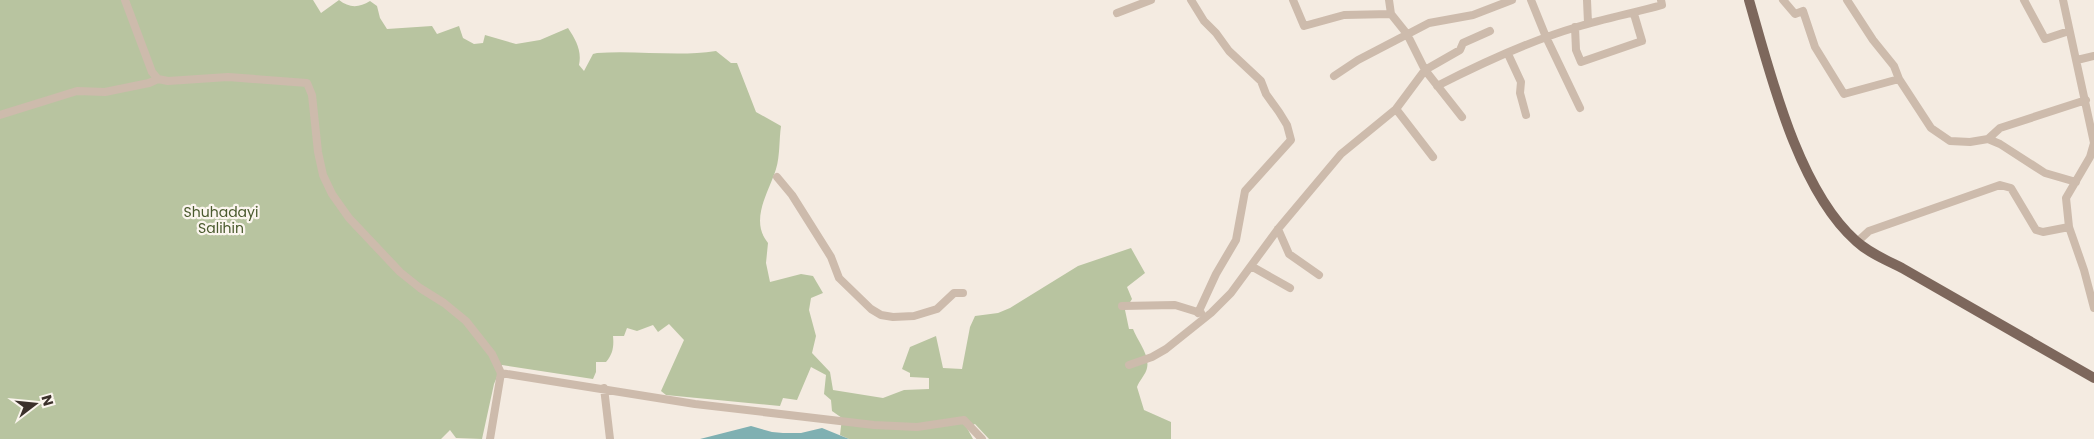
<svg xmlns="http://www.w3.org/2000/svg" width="2094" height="439" viewBox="0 0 2094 439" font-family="Poppins,sans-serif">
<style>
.green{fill:#b8c4a0}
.water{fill:#7fb0b2}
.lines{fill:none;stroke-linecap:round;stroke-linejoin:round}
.minor{stroke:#cdbbac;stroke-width:8}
.major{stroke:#7d675c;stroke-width:10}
.labels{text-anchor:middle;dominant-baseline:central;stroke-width:4.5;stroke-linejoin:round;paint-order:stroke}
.park-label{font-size:14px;fill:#4a5a2e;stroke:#fbf5ee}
</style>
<rect width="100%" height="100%" fill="#f4ebe1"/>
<!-- green -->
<path class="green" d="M0,0H313L321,13L339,0C349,8 359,8 370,1L377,6L380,18L387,29L432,26L437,34L459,26L463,38L474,44L483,43L485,35L516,44L540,40L568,28C576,40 582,51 579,65L584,71L593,54L597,53C637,50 677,57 716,51L731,63H737L756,112L781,126C779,140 780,156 776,169C769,192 749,220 768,243L766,263L770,282L801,274L813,276L823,293L811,298L809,310L816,336L812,353L830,372L833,390L883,398L904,390L929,389V378L910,377V373L902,369L910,347L936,336L943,368L962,369L970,327L975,316L998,313L1010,308L1078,266L1131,248L1145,273L1127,287L1132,299L1125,310L1129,329H1133C1137,340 1150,355 1147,368C1146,374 1139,381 1137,387L1144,410L1171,422V439H989L975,424L967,428L973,439H849L840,435L842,418L832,411L831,400L824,394L826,375L811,367L797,400L783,398L780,406L666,395L661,391L684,340L669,324L658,332L653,325L637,331L627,328L624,336H613C614,346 613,354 606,362H596V372L593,379L502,365L494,384L482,439L456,438L450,430L441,439H0Z"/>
<!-- water -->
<path class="water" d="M751,426L772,432L783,433H801L822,428L849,439H700Z"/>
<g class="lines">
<!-- minor -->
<path class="minor" d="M125,0L152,72L158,79L168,81L228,77L307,83L312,95L318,152L323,175L332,194L349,218L400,272L420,288L444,303L466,321L492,354L501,373L490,439
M1191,0L1204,21L1216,33L1229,51L1261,81L1266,94L1279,112L1287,125L1291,140L1245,191L1236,240L1216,274L1198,313
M1293,0L1304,26L1344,15L1391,14
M1389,0L1391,14L1407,34L1425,70L1462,117
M1531,0L1546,37L1580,108
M1587,0L1588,23
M1783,0L1795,14L1803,11L1815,47L1844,94L1899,79
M1847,0L1873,40L1894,66L1899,79L1931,128L1950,141L1970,142L1988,139L2000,144L2045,173L2076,182
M2024,0L2045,39L2069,31
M2063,0L2094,143L2090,157L2066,198L2069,227L2084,270L2094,308
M1117,13L1151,0
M1575,27L1576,50L1581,62L1642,41L1634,14
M1508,54L1521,82L1520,93L1526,115
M2077,60L2094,56
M1334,76L1358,60L1429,23L1473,15L1512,0
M1437,86C1482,63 1529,41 1577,27C1605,18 1634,13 1662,5L1661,0
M1396,109L1433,157
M0,115L77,91L105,92L149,83L158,79
M1988,139L2000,128L2086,100
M777,177L792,195L831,257L839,278L871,309L881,315L893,317L914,316L937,309L954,293H963
M1278,229L1289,254L1319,275
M1857,242L1869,231L2000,185L2011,188L2036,230L2043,232L2069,227
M1251,266L1290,288
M1122,306L1175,305L1201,313
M1129,365L1152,357L1166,349L1211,313L1231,293L1278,229L1341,154L1396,109L1425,70L1460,50L1463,43L1490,31
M501,373L695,404L874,425L917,427L964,420L982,439
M604,388L610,439"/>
<!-- major -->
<path class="major" d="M1749,0C1770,73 1798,190 1856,241C1869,253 1886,260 1902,268L2094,378"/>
</g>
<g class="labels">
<!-- park labels -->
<g class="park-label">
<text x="221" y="212">Shuhadayi<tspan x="221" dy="16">Salihin</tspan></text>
</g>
</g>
<!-- north arrow -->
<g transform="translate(35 404) rotate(74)" stroke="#fbf5ee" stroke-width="4" paint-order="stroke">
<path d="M0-4L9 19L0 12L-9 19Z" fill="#3b302b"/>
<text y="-8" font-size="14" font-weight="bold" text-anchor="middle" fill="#3b302b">N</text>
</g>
</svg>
